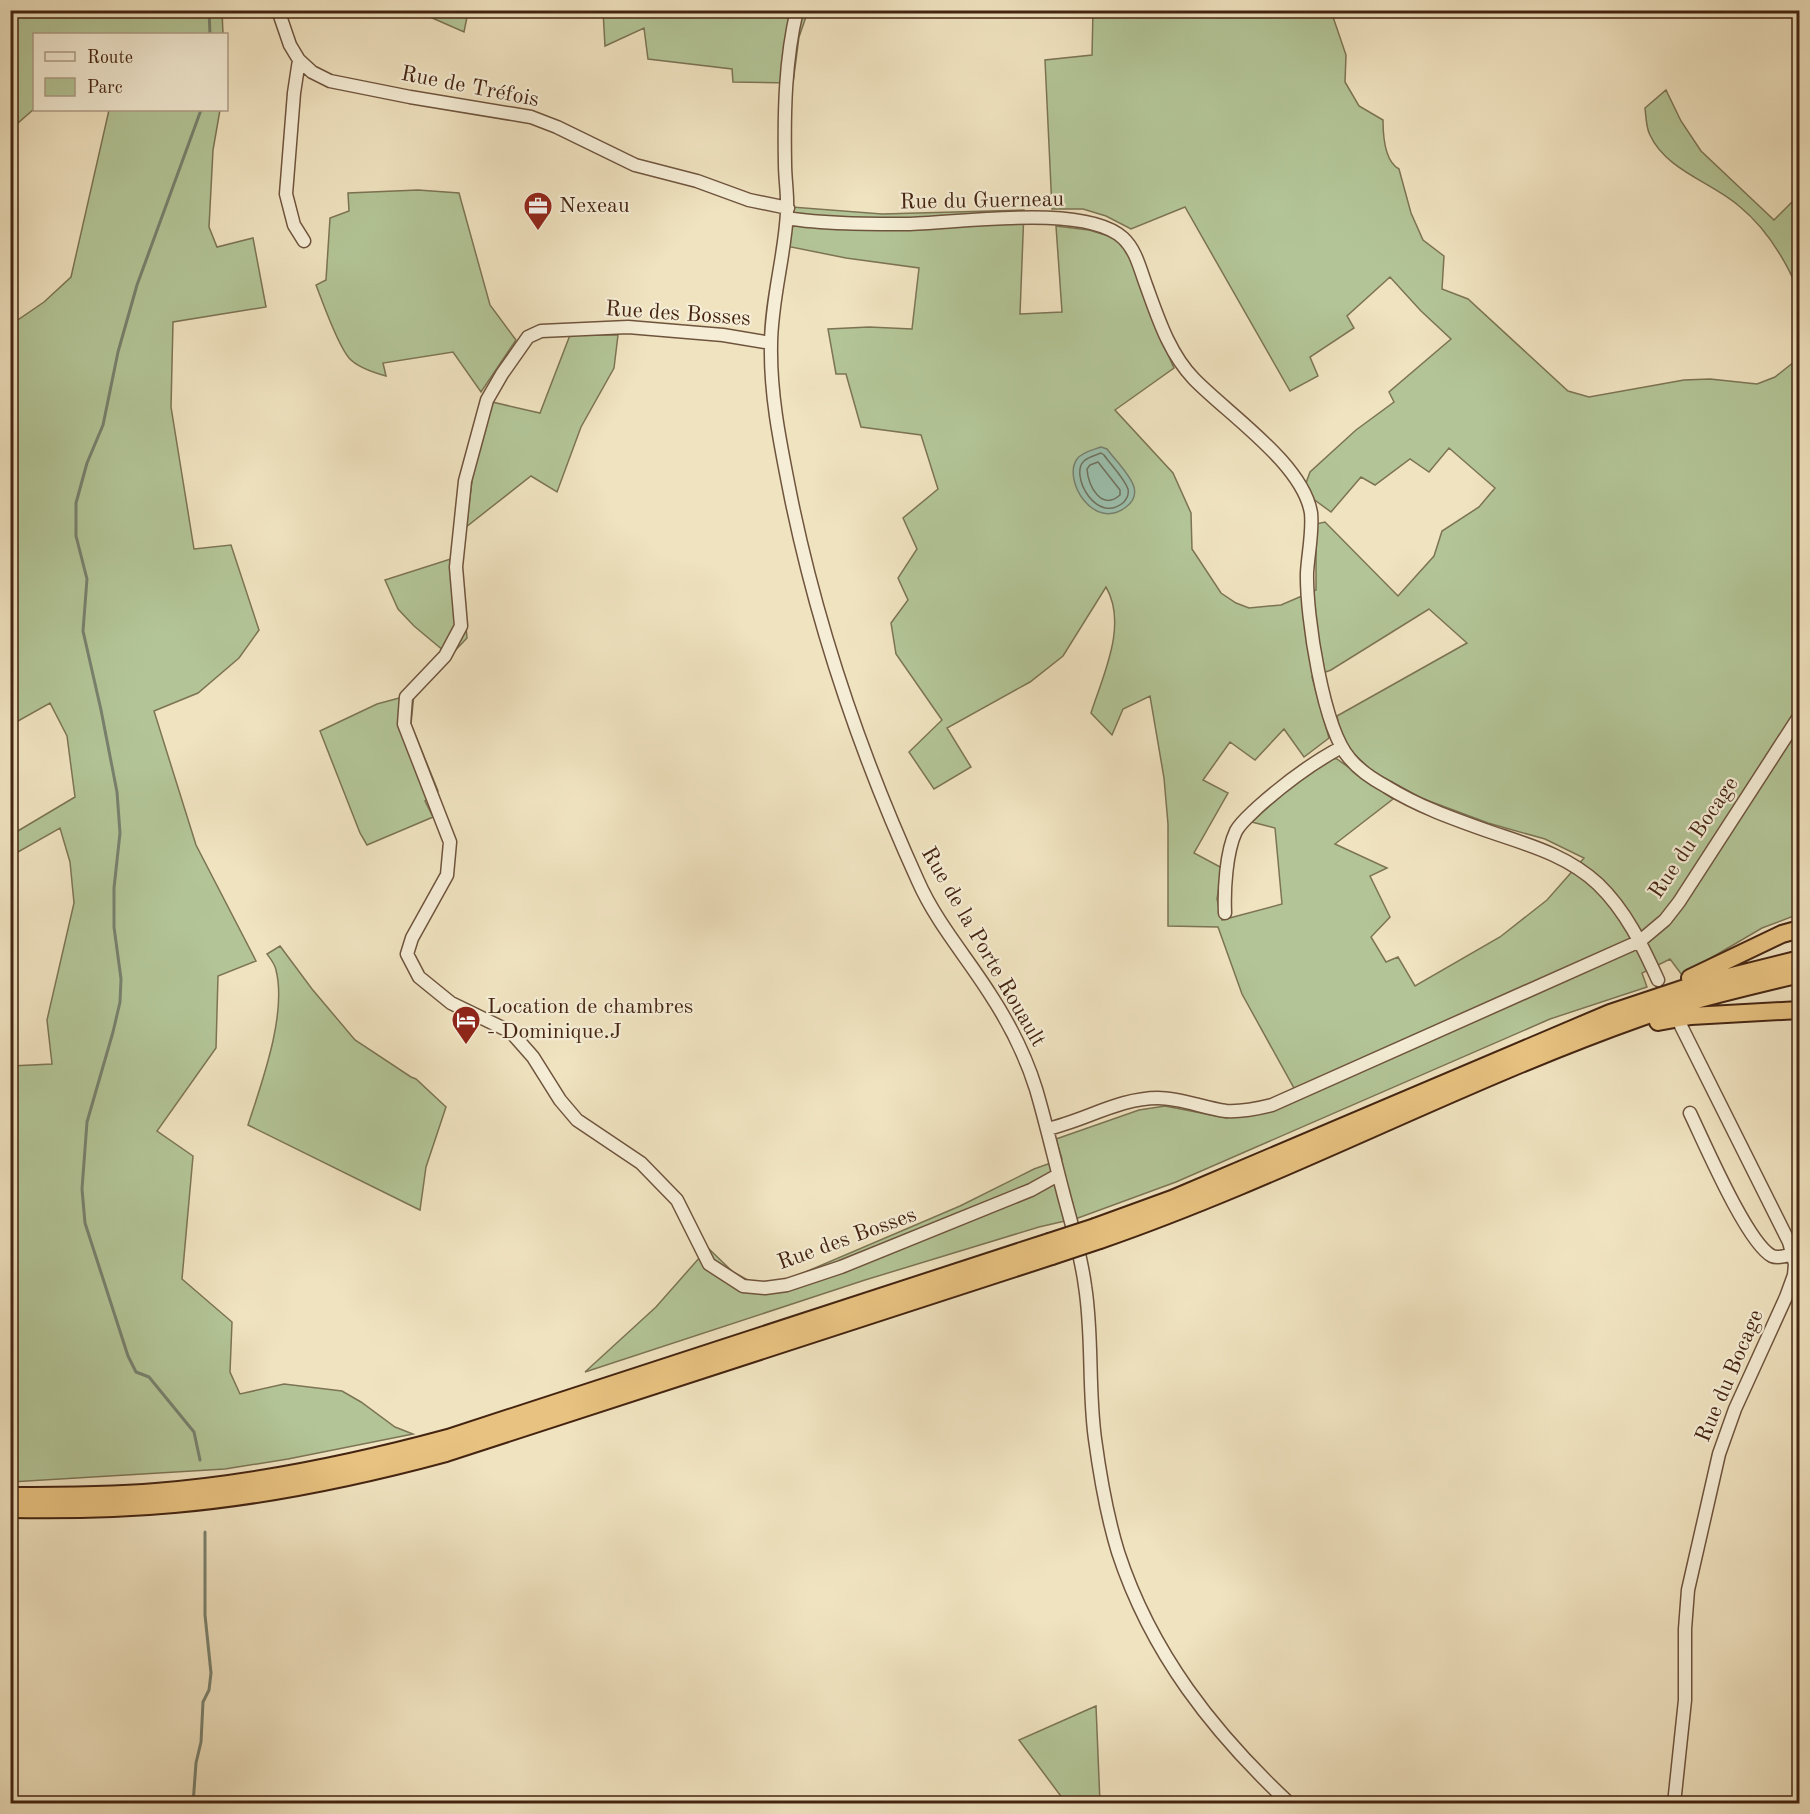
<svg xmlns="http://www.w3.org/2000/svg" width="1810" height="1814" viewBox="0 0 1810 1814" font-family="'Old Standard TT',serif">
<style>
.green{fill:#b3c597;stroke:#7c7454;stroke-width:1.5;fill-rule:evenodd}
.water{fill:#9bbfac;stroke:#78816e;stroke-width:1.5}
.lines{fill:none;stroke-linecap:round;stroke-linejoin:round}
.shore{stroke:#70725e;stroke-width:1.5}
.stream{stroke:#78816e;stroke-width:3}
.minor-casing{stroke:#6f543d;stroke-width:15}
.highway-casing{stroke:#442411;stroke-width:20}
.minor{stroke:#f5edd6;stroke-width:12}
.highway{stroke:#e8c280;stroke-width:16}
.highway-bridge-casing{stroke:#442411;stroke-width:20;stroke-linecap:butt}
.highway-bridge{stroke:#e8c280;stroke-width:16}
.labels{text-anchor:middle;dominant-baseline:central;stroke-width:4.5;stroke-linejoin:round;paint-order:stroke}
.street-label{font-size:22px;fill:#442411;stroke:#f5edd6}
.poi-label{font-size:22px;fill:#442411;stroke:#f5edd6;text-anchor:start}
</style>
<rect width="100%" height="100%" fill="#f0e3c0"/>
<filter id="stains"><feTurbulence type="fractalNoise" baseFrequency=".00333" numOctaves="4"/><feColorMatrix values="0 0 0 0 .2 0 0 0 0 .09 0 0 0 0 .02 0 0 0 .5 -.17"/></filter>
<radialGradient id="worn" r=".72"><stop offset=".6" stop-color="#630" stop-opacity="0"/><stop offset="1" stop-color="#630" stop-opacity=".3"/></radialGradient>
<!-- green -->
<path class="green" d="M11,10L222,11L223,34H34V109L11,129Z
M432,10H584V11L539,17H467L464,32L430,17Z
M603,11H808L799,37L793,83L733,82L732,69L648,59L644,28L605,46Z
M1093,11H1331L1346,55L1345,82L1359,106L1383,120C1383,135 1384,161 1399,169L1411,213L1423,240L1444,256L1442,289L1468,299L1568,391L1589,397L1684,380L1710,379L1757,384L1775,377L1799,358V914L1762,928L1682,975L1670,959L1642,973L1647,987L1550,1019L1176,1182L1078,1218L1039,1227L865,1280L585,1372L656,1307L708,1248L733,1272L755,1284L782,1282L960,1206L1034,1169L1062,1159L1056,1139L1139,1110L1165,1106L1227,1118L1295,1090L1242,994L1218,927L1168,926V824L1164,778L1150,696L1123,709L1112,735L1091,713C1103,675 1128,625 1106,587L1063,656L1030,682L947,728L971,767L934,789L909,752L942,720L896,654L891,623L908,600L898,578L917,549L903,518L938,489L921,435L861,427L846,374H836L828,329L869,327L912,329L919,268L846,258L786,246L792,207L882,214L1024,210L1020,314L1062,312L1056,226L1089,230L1112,237L1126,248L1136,270L1158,332L1174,368L1115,410L1173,473L1191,513L1192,549L1221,593L1236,603L1249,608L1281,605L1316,590V524L1325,522L1398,596L1434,556L1442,531L1479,507L1495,488L1449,448L1429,472L1410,459L1375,485L1361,477L1331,512L1312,498L1306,483L1310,472L1356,430L1394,402L1389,392L1451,339L1421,311L1390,277L1347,316L1354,328L1310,357L1318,376L1290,391L1185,207L1131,229L1106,216L1083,209H1052L1045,60L1092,55ZM1429,609L1467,643L1337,716L1341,735L1351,751L1372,771L1421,798L1488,823L1545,839L1584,858L1547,900L1500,937L1415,986L1398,957L1386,962L1371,937L1390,917L1370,876L1387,868L1335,844L1393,799L1337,759L1330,758L1293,784L1252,822L1275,828L1282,904L1222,920L1217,899L1222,868L1194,853L1228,793L1203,780L1230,742L1255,760L1284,729L1304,757L1329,738L1312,677L1331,670Z
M1666,90L1681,121L1701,151L1774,220L1799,195V292C1786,261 1766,228 1739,206C1711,182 1666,170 1650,135C1646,128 1646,116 1645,108Z
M109,110H220L213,150L209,227L217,247L253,238L266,307L173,322L171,407L194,549L231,545L259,630L239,658L198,693L154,711L196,845L256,961L218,976L216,1048L157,1131L193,1156L182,1279L232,1322L230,1372L240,1394L284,1384L342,1391L361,1402L395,1427L413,1434L288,1459L225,1469L11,1482L10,1256L14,1254L10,1223L11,1066L52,1064L47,1020L74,903L70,862L60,828L11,856V835L75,797L67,736L50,703L11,725V329L12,324L44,302L71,277Z
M418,190L459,193L490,305L516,340L481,392L453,352L383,363L386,376C375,373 357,367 349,358C337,344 323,303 316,285L326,280L330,218L349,211L348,193Z
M570,335H618L614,368L581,427L557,492L531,476L466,527L474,466L492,402L540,413Z
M460,556L467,638L450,656L414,626L398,609L385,580Z
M414,694L411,724L438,791L425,801L433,817L367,845L360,833L320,731L377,704Z
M280,946L312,989L355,1040L411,1077L416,1079L446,1107L426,1167L420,1210L248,1125C262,1082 287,1014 276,970C275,964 270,958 267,954Z
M1096,1706L1100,1803H1066L1019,1740Z"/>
<!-- water -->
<path class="water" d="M1101,447L1107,449C1115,460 1130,474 1134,487C1136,495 1133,502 1126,507C1094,532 1062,480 1077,459C1082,452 1093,450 1101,447Z"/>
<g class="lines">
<!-- shore -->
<path class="shore" d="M1101,453L1104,455C1111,465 1124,478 1128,489C1129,495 1127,498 1124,502C1097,526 1069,475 1084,461C1088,457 1096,455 1101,453Z
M1098,462L1120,490V495C1102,511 1088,487 1087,469L1090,465Z"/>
<!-- stream -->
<path class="stream" d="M209,10L210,34
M200,1460L194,1432L149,1377L136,1372L128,1356L85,1223L82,1189L87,1122L113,1032L120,1002L121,979L114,927V888L120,833L117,792L101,710L83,631L87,579L76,536V503L87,463L103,425L118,352L137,285L201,110
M193,1804L196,1763L201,1742L203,1702L209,1690L211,1673L205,1615V1532"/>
<!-- minor casing -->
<g class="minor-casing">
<path id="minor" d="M278,10L290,45L299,60L312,72L330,81L410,97L531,117L557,127L635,165L697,181L749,200L788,208
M797,10C785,60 784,113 785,164C785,179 788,196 787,212C785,256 771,300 771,345C770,397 781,447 791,498C818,629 862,758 918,881C936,922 966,956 990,994C1009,1023 1026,1057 1036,1089C1046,1123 1054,1158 1063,1192C1071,1223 1081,1254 1085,1286C1093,1336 1088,1388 1095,1439C1100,1476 1107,1516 1118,1552C1151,1653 1213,1732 1290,1804
M299,60L294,93L286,194L294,225L304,241
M787,218C821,224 871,224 907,224C958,223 1085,203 1123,238C1136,250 1140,269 1146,285C1158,318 1169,353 1194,379C1228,414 1303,464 1311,513C1313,532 1308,554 1307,573C1306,615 1323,729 1350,759C1360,771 1374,780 1387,787C1418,806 1451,818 1485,830C1525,844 1566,854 1598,884C1626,911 1642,945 1658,980
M771,343L723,335L628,327L541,331L528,337L502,374L487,400L465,481L456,567L461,626L445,656L406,697L404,724L450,842L447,875L412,938L407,954L419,977L451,1003L511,1032L533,1057L560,1100L577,1120L641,1163L677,1200L709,1264L743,1286L765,1288L787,1285L841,1267L1031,1190L1058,1175
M1225,913C1224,890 1226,852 1236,831C1241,822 1251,814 1258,807C1284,784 1310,764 1340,748
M1690,1113C1704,1142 1747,1243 1772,1256C1779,1259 1792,1254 1799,1252
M1047,1129C1084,1121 1119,1098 1158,1098C1181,1098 1203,1108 1226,1111C1242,1112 1256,1109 1272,1105L1640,941L1665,920L1679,902L1800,715
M1674,1804L1685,1700V1629L1688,1590L1719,1454L1735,1409L1786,1297L1794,1275L1795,1264L1789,1242L1681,1026"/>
</g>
<!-- highway casing -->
<g class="highway-casing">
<path id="highway" d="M1690,978L1782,934L1800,929
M1658,1022L1691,1016L1800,1010
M1095,1227L1172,1199L1610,1013L1688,987L1800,959
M1100,1240C1285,1176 1458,1082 1642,1017C1693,999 1747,987 1800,974
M10,1496C59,1496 108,1496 156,1492C255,1484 352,1464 448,1438L1049,1242
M10,1509C65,1510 120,1509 174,1504C266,1496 357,1477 446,1453L1052,1256"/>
</g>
<!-- minor -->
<use href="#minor" class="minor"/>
<!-- highway -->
<use href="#highway" class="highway"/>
<!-- highway-bridge casing -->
<g class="highway-bridge-casing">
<path id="highway-bridge" d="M1049,1242L1095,1227
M1052,1256L1100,1240"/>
</g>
<!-- highway-bridge -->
<use href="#highway-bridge" class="highway-bridge"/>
</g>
<!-- icons -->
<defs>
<g id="office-pin" transform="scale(1.5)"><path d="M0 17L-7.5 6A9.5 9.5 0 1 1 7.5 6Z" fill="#8f2418" stroke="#f5edd6"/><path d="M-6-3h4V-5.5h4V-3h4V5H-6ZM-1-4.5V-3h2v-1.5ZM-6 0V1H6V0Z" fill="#fff"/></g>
<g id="hotel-pin" transform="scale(1.5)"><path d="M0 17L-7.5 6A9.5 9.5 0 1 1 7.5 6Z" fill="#8f2418" stroke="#f5edd6"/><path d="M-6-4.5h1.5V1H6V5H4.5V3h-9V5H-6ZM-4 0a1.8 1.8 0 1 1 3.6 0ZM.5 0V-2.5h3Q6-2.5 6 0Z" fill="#fff"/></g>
</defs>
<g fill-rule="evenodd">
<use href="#office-pin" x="538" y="206"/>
<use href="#hotel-pin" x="466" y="1020"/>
</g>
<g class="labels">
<!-- street labels -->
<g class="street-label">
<text transform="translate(470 87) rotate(11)">Rue de Tréfois</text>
<text transform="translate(982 201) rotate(-1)">Rue du Guerneau</text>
<text transform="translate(678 314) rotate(4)">Rue des Bosses</text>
<text transform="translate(1694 838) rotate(-56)">Rue du Bocage</text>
<text transform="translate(983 947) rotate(60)">Rue de la Porte Rouault</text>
<text transform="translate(847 1239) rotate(-20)">Rue des Bosses</text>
<text transform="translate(1730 1376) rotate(-67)">Rue du Bocage</text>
</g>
<!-- poi labels -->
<g class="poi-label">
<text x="559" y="206">Nexeau</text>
<text x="487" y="1007">Location de chambres<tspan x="487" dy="25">- Dominique.J</tspan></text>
</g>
</g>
<!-- margin -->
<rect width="1810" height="1814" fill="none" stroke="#f0e3c0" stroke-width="36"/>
<rect x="12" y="12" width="1786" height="1790" fill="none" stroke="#442411" stroke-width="3"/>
<rect x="18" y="18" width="1774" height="1778" fill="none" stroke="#442411" stroke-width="1.5"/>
<!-- legend -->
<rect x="33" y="33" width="195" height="78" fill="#f5edd6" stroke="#ae9d87" stroke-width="1.5"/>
<rect x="45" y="52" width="30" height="9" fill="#f5edd6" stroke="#ae9d87" stroke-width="1.5"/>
<text x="87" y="63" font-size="18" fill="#442411">Route</text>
<rect x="45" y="78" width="30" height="18" fill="#b3c597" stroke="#ae9d87" stroke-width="1.5"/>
<text x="87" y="93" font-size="18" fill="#442411">Parc</text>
<rect width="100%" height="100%" filter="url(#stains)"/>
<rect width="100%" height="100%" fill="url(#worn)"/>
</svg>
